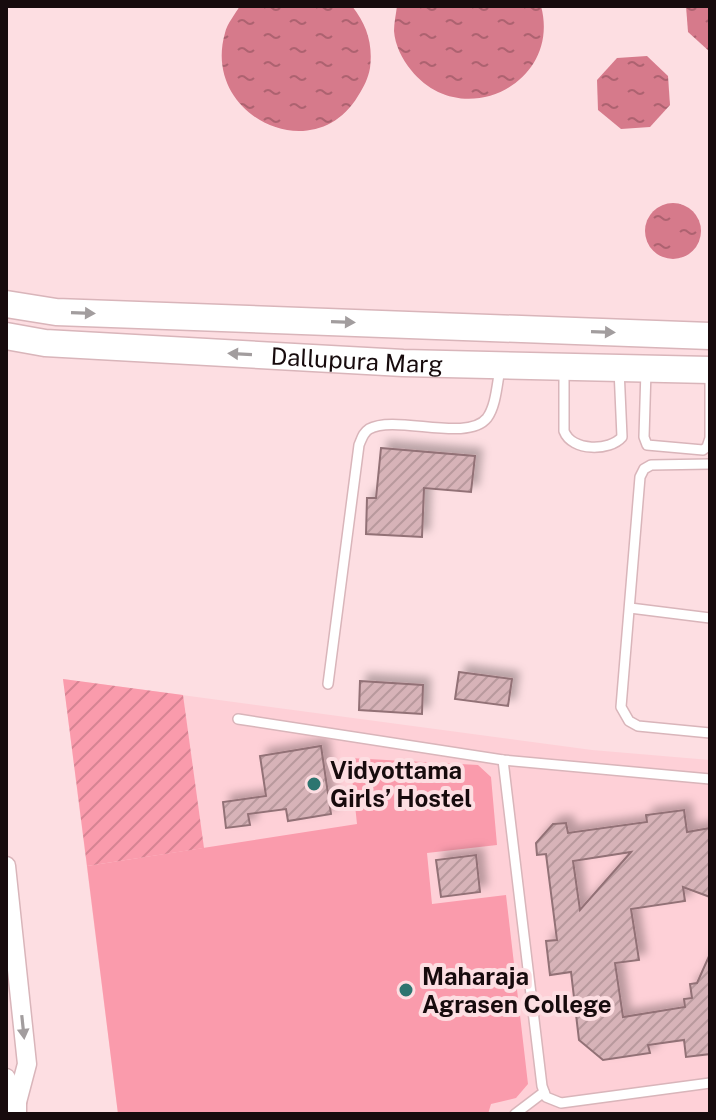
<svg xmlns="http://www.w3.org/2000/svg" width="716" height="1120" viewBox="0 0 716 1120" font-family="'Public Sans',sans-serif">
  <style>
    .built { fill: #fed0d7 }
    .green { fill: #fa9bac }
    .garden { fill: url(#garden-furrows) }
    .water { fill: url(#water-ripples) }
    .building { fill: url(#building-hatch); stroke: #927176; stroke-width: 2; fill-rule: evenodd; filter: url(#shadow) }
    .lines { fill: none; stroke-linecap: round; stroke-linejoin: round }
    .service-casing { stroke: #d9b5ba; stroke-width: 12 }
    .minor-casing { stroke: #d9b5ba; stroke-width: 21 }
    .secondary-casing { stroke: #d9b5ba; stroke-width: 29 }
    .service { stroke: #fff; stroke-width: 9 }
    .minor { stroke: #fff; stroke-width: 18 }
    .secondary { stroke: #fff; stroke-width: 26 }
    .oneway { fill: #a29d9e }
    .poi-dot { fill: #2d7570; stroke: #fddee2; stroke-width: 3 }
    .labels { text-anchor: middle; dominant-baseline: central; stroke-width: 8; stroke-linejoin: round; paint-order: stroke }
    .street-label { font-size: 24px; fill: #170b0d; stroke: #fddee2 }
    .poi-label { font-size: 24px; font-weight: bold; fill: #170b0d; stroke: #fddee2; text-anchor: start }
  </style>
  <defs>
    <pattern id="garden-furrows" width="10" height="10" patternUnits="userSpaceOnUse" patternTransform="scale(2)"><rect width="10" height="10" fill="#fa9bac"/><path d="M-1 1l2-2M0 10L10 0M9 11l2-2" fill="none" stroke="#d68493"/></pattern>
    <pattern id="water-ripples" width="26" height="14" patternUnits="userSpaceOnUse" patternTransform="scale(2)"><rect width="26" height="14" fill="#d67a8b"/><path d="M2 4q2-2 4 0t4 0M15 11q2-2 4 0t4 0" fill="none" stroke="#ad6270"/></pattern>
    <pattern id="building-hatch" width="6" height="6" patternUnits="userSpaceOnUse" patternTransform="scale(2)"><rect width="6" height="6" fill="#d7b3b8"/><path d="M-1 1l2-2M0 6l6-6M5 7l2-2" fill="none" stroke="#b8999d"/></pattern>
    <filter id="shadow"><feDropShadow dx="7" dy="-7" stdDeviation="4" flood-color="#0004"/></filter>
  </defs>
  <rect width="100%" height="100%" fill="#fddee2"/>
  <polygon class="built" points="63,679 592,750 710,760 710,1114 118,1114"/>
  <polygon class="green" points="350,758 478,765 491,777 497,845 427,853 432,904 506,895 528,1084 516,1098 491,1104 488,1114 118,1114 87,866 357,824"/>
  <polygon class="garden" points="63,679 183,695 204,848 87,866"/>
  <g class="water">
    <path d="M240,6H352C367,25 373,44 370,68C368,79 364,86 358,96C314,170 201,116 225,33C227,24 235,14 240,6Z"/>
    <path d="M397,6H541C562,84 461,133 411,70C402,59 395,45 394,31C394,23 396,14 397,6Z"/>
    <polygon points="686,6 710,6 710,52 688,32"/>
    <polygon points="647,56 668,76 670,105 650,127 621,129 598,110 597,80 617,58"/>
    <circle cx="673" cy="231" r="28"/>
  </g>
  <g class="building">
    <polygon points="381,448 475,456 471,492 424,488 422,537 366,534 367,498 376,498"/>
    <polygon points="459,672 512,679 508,706 455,699"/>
    <polygon points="360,681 423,685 422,714 359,710"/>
    <polygon points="321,746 331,814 288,821 286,809 248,814 250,825 226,828 223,802 266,796 260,756"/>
    <path d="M684,810L687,832L710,828V897L683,887L685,901L631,909L639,960L615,963L623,1017L685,1007L684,999L692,998L690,984L697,983L710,954V1054L686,1057L684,1040L648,1045L650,1053L603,1060L579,1040L571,972L550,975L546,941L557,940L546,854L537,855L536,843L553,824L566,823L568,833L647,822L646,815ZM631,852L580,910L573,861Z"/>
    <polygon points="476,855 480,892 441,897 436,860"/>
  </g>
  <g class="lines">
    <defs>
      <g id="service">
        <polyline points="646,370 644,437 647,445 703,450 707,447 710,438 710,372"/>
        <path d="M564,371V431C572,452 610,451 622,437L619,369"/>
        <polyline points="710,464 651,465 644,469 640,477 621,707 629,721 638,726 710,733"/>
        <polyline points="630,608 710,618"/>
        <path d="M328,684L359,445C362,438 363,433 369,429C395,414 467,443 487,418C496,406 497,384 500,369"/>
        <polyline points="238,719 503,760 710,779"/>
        <polyline points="503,760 542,1086 546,1097 561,1103 710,1083"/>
        <polyline points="515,1114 544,1092"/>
      </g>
      <g id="minor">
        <polyline points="6,866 27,1064 17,1102 17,1114"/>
        <polyline points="6,1078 17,1102"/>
      </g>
      <g id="secondary">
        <polyline points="6,304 56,312 710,336"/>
        <path id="s1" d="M6,336L45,343L403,363L710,370"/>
      </g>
    </defs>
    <use href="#service" class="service-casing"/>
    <use href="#minor" class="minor-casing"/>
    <use href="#secondary" class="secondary-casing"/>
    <use href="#service" class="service"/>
    <use href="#minor" class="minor"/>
    <use href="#secondary" class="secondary"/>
  </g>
  <defs><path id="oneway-solid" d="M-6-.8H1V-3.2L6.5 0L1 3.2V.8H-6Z" transform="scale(2)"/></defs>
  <g class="oneway">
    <use href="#oneway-solid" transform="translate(83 313) rotate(2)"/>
    <use href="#oneway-solid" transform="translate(343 322) rotate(2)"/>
    <use href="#oneway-solid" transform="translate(603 332) rotate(2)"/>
    <use href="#oneway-solid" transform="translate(240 354) rotate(-177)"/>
    <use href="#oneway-solid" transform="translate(23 1027) rotate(84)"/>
  </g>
  <g class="poi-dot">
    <circle cx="314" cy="784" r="8"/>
    <circle cx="406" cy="990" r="8"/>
  </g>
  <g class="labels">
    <g class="street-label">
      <text stroke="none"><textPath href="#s1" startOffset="352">Dallupura Marg</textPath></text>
    </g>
    <g class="poi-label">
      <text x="330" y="770">Vidyottama<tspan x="330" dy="28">Girls’ Hostel</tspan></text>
      <text x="422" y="976">Maharaja<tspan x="422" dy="28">Agrasen College</tspan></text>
    </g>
  </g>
  <rect width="716" height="1120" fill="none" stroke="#170b0d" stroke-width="16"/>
</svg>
